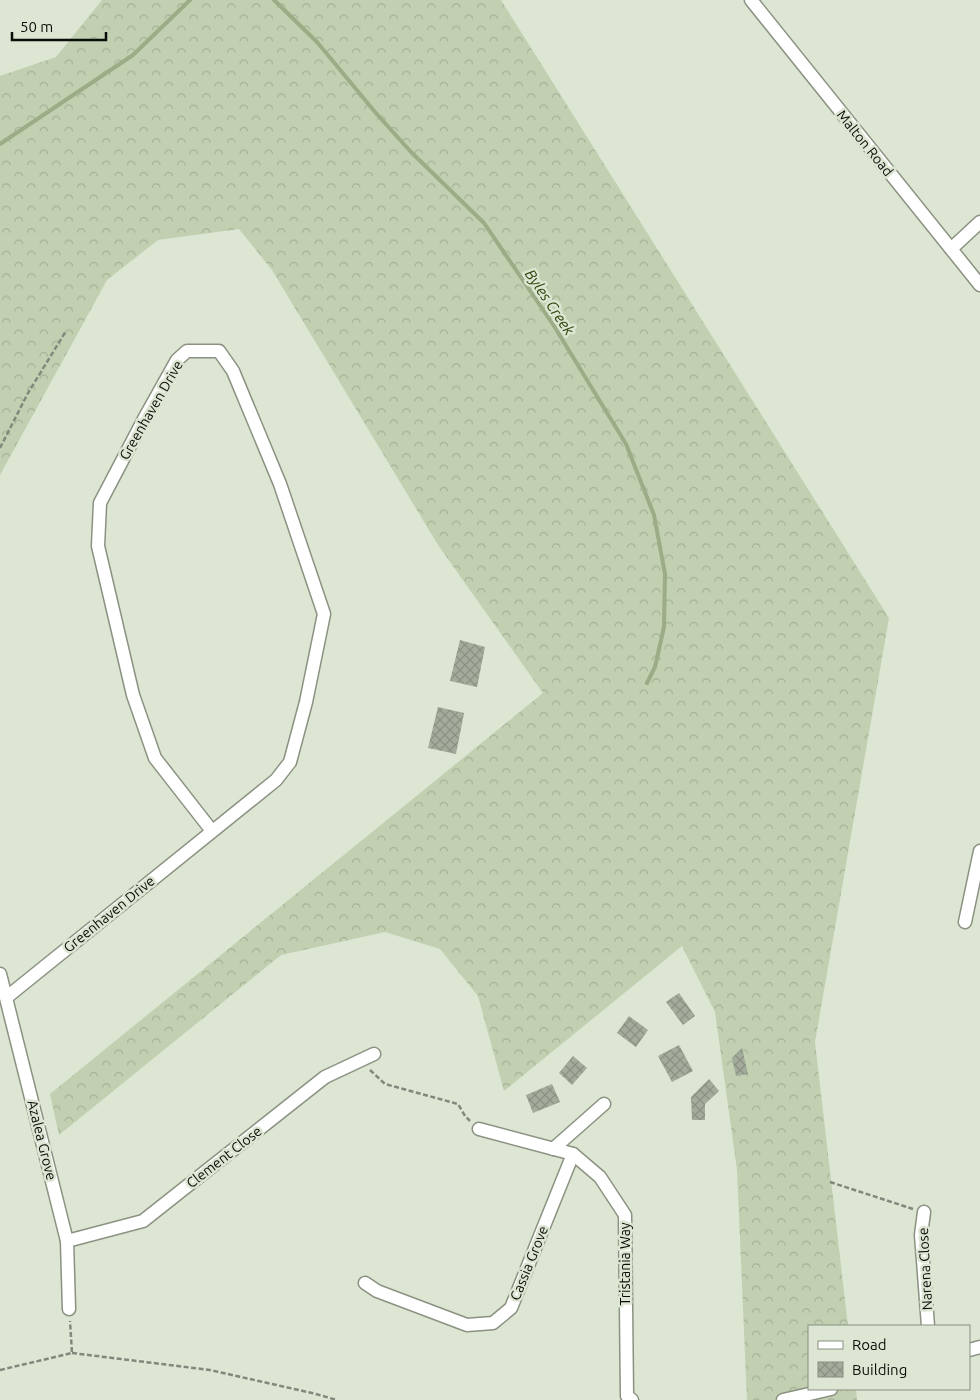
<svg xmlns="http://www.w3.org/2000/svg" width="980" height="1400" viewBox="0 0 980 1400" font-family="Ubuntu,sans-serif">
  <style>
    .forest { fill: url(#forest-crowns) }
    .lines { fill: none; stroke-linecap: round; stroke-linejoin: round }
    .stream { stroke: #9bac87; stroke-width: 4 }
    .building { fill: url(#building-cross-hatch) }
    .minor-casing { stroke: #8b9282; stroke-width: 15 }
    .path { stroke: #83887c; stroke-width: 2.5; stroke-dasharray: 5 2.5; stroke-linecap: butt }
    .minor { stroke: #fff; stroke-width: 12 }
    .labels { text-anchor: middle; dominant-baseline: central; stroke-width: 5; stroke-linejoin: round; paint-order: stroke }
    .street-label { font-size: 14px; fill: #0b0d08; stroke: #dde5d3 }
    .water-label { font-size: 15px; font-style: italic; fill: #2e4208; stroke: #dde5d3 }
  </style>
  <defs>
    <pattern id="forest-crowns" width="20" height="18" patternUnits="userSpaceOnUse" patternTransform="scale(1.25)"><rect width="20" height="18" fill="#c2d0b1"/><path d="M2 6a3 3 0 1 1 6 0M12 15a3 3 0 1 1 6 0" fill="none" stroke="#a5b197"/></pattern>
    <pattern id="building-cross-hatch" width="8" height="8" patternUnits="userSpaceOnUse" patternTransform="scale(1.25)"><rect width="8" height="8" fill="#a3ab9a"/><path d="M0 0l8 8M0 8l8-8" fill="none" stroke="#8b9283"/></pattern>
  </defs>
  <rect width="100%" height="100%" fill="#dde5d3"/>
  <polygon class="forest" points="102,0 501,0 889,618 815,1042 848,1326 809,1326 809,1389 856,1389 857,1400 747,1400 737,1170 715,1012 682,946 504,1091 478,996 440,949 385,932 281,955 59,1135 50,1094 543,693 438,545 272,270 239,229 158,240 107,280 0,475 0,76 56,57"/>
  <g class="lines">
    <g class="stream">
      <polyline points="274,0 317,42 375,112 411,152 484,223 554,326 626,444 654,515 665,574 664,627 655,667 647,683"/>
      <polyline points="0,144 133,55 190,0"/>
    </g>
  </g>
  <g class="building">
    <polygon points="460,640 485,647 477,687 450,681"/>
    <polygon points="438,707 464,713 456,754 428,748"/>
    <polygon points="679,993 695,1016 683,1025 666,1002"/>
    <polygon points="629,1016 648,1030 636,1047 617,1033"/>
    <polygon points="679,1045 693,1071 672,1082 658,1056"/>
    <polygon points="742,1048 748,1074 736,1076 732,1058"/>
    <polygon points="573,1056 587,1068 572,1085 559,1073"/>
    <polygon points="709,1079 719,1091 705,1104 705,1120 692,1120 691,1097"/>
    <polygon points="552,1084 560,1102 533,1113 526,1095"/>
  </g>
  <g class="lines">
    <defs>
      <g id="minor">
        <polyline points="751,0 980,285"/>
        <polyline points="951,249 980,222"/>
        <polyline points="965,922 980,851"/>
        <polyline points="0,974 67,1241 69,1309"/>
        <polyline points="7,997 276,780 290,762 306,702 324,614 280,484 233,371 219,351 187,351 177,360 144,419 100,503 98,546 133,695 155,758 212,831"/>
        <polyline points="479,1129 573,1154 600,1177 625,1215 627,1396 632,1400"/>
        <polyline points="553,1149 604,1104"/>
        <polyline points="924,1212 921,1235 928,1326"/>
        <polyline points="67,1241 143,1221 325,1077 374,1054"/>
        <polyline points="365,1283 377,1291 467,1325 493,1323 511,1308 573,1154"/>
        <polyline points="969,1350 980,1347"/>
        <polyline points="783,1400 831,1389"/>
      </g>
    </defs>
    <use href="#minor" class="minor-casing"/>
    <g class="path">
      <polyline points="0,448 28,393 66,331"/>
      <polyline points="370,1070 385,1084 458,1104 465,1116 470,1121"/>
      <polyline points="830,1182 913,1209"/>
      <polyline points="72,1353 210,1370 312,1393 337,1400"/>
      <polyline points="0,1370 72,1353 70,1321"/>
    </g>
    <use href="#minor" class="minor"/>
  </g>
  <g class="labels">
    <g class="street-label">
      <text transform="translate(865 143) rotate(51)">Malton Road</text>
      <text transform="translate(151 410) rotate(-60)">Greenhaven Drive</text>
      <text transform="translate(109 914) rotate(-39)">Greenhaven Drive</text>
      <text transform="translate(42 1140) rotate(76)">Azalea Grove</text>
      <text transform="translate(224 1157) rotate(-38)">Clement Close</text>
      <text transform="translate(529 1263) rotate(-68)">Cassia Grove</text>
      <text transform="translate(625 1264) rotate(-90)">Tristania Way</text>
      <text transform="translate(925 1269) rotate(-93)">Narena Close</text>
    </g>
    <g class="water-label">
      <text transform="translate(550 302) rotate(56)">Byles Creek</text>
    </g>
  </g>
  <rect x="808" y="1325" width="162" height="65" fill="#dde5d3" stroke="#898f82"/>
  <rect x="818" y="1341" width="25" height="8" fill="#ffffff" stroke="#898f82"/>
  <text x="852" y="1350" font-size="15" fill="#0b0d08">Road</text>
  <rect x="818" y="1362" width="25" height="15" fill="url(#building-cross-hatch)" stroke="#898f82"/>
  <text x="852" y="1375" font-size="15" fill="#0b0d08">Building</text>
  <path d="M12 32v8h94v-8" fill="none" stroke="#0b0d08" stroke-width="2.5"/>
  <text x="20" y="32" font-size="15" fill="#0b0d08" stroke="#dde5d3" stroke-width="4" paint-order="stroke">50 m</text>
</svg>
